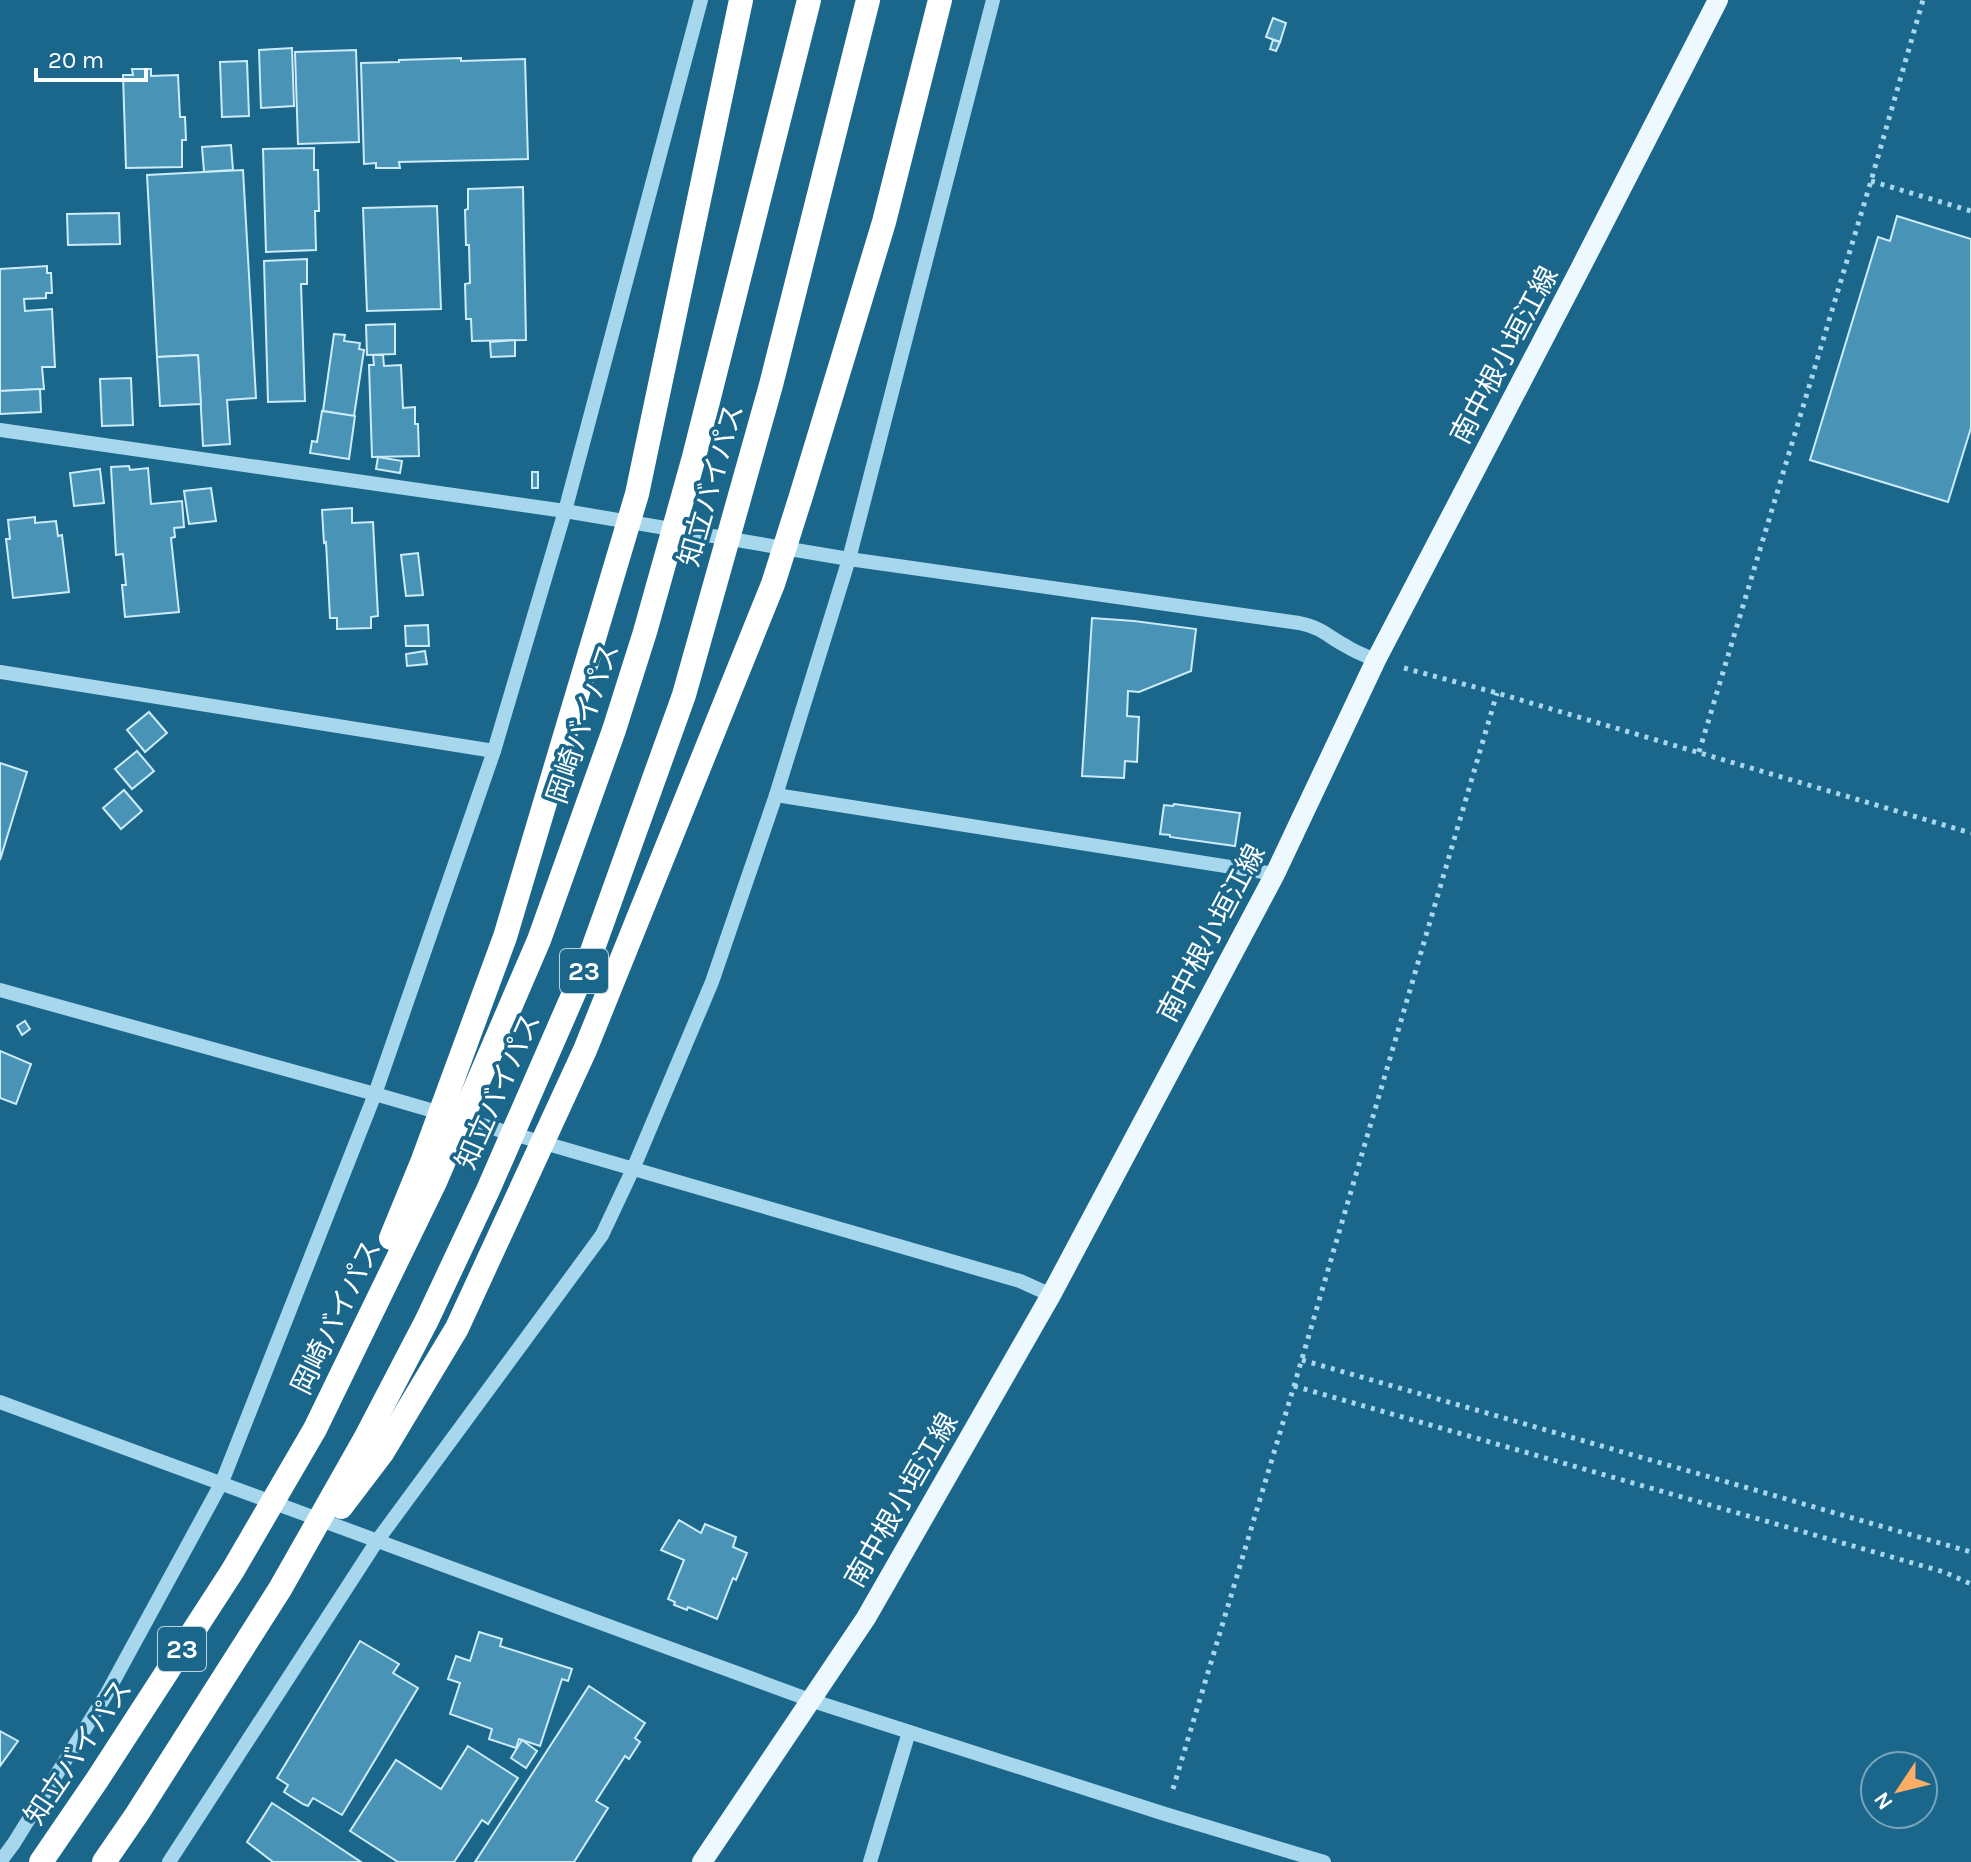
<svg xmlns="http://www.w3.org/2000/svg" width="1971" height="1862" viewBox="0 0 1971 1862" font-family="Karla,'Noto Sans JP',sans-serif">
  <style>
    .building { fill: #4893b6; stroke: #cdecf9; stroke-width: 2 }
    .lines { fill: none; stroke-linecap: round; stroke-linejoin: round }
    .path { stroke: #a7d7ed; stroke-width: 5; stroke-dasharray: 4 6; stroke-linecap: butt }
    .minor { stroke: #a7d7ed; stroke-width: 14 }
    .major { stroke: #edf8ff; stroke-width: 20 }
    .highway-bridge { stroke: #fff; stroke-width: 24 }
    .labels { text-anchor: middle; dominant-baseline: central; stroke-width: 7; stroke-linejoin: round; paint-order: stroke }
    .shield { fill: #1b678c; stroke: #bbd1dc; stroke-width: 2 }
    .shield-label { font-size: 26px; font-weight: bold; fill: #fff }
    .street-label { font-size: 28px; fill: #fff; stroke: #1b678c }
  </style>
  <rect width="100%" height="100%" fill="#1b678c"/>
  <g class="building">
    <polygon points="1273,18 1286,23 1280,42 1266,37"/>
    <polygon points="1273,40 1280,42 1276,51 1270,49"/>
    <polygon points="292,48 294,106 261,108 259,50"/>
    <polygon points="356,50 359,142 298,144 295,52"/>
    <polygon points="461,58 461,61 525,59 528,159 399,162 400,168 376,168 376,163 364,164 361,63 399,62 399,60"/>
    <polygon points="247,61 249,116 222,117 220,62"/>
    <polygon points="132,69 151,69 151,76 178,75 180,117 185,117 186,140 182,140 182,167 126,168 123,75 133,75"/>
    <polygon points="231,145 233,170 204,172 202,147"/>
    <polygon points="314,148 314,170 318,170 319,211 315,211 316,250 266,252 263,149"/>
    <polygon points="243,170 256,398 227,400 230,444 203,446 198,355 157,357 147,175"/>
    <polygon points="523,187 526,340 472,341 471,319 466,319 465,284 470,283 469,245 466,245 465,210 468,209 468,189"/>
    <polygon points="437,206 441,309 367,311 363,208"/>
    <polygon points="119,213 120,244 68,245 67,214"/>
    <polygon points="1897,216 1971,239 1971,428 1948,502 1810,460 1878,237 1890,241"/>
    <polygon points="307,259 307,284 301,284 305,401 268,402 264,261"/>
    <polygon points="47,266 47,273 51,273 52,293 46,293 46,298 24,299 25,311 52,309 55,367 42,367 44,389 0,391 0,269"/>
    <polygon points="395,324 395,354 367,355 366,325"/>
    <polygon points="334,334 345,335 344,341 360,343 359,349 364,350 354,416 323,411"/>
    <polygon points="515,340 515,356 491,357 490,342"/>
    <polygon points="198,355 201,404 160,406 157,357"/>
    <polygon points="373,355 383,355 384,366 401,365 403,408 415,407 415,424 418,424 419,456 372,457 369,365 374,365"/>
    <polygon points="131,378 133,425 102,426 100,379"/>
    <polygon points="40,389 41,412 0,414 0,391"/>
    <polygon points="322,411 355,416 349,459 310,453 312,441 317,442"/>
    <polygon points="378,457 402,461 400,473 376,469"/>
    <polygon points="129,466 130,470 148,468 151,504 182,501 184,527 174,528 175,537 171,538 179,612 125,617 122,585 126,585 123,554 116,555 111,467"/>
    <polygon points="100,469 104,503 74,506 70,473"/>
    <rect x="532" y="472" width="6" height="16"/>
    <polygon points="211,488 216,521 189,524 184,491"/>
    <polygon points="352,508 352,523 373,522 378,616 371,617 371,628 337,629 337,618 330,618 326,542 324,543 322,510"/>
    <polygon points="35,517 35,523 56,521 58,536 62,535 69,592 13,598 6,539 10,539 8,520"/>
    <polygon points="418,553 423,595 406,596 401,555"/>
    <polygon points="1092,618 1134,621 1196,629 1191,671 1139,692 1128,691 1127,716 1139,717 1137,762 1125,761 1124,778 1082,776"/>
    <polygon points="428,625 429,646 406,646 405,626"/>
    <polygon points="425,651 427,664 407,666 406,654"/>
    <polygon points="149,712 167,733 145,752 127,730"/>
    <polygon points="137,751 154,771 132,789 115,769"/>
    <polygon points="0,763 27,772 0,860"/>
    <polygon points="124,790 142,811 121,829 103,808"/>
    <polygon points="1174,804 1240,813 1235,846 1170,837 1170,835 1160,834 1164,805 1173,806"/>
    <polygon points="25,1021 30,1029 22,1035 17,1026"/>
    <polygon points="0,1051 31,1064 16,1104 0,1098"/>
    <polygon points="679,1520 701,1533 705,1524 736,1537 733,1547 747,1553 736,1580 733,1578 717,1619 688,1607 687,1610 674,1605 675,1602 668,1599 684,1560 661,1550"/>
    <polygon points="479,1632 502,1639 500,1646 572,1669 568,1681 562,1679 540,1746 519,1739 516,1748 489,1739 492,1729 450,1714 460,1683 448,1679 456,1656 470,1661"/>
    <polygon points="360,1641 399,1664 393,1673 418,1688 342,1815 313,1798 308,1806 303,1804 284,1792 288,1785 277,1778"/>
    <polygon points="589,1686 645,1723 635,1738 640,1742 629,1759 625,1756 596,1801 608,1808 574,1862 475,1862"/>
    <polygon points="0,1731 18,1741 0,1766"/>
    <polygon points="522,1740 537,1751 526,1768 511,1758"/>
    <polygon points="468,1746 518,1778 488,1824 482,1820 454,1862 398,1862 350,1831 396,1760 441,1789"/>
    <polygon points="272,1803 289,1814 361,1862 273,1862 247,1842"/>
  </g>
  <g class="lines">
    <g class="path">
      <polyline points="1871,181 1971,211"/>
      <polyline points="1404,668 1497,693 1971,833"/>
      <polyline points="1699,752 1871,181 1923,0"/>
      <polyline points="1302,1360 1971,1552"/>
      <polyline points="1294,1386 1944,1572 1971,1584"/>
      <polyline points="1173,1789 1294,1386 1497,693"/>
    </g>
    <g class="minor">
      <path d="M0,430L565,511L849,559L1299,623C1323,628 1327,636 1346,646C1355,652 1366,656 1376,660"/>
      <polyline points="0,672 494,751"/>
      <polyline points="776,795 1275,874"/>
      <polyline points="0,990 375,1094 1020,1281 1051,1295"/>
      <polyline points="0,1402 810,1700 1165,1814 1324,1862"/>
      <polyline points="0,1862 14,1843 106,1695 222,1482 375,1094 494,751 565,511 701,0"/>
      <polyline points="169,1862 377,1541 602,1235 633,1169 712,982 776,795 849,559 993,0"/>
      <polyline points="870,1862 909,1732"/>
    </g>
    <polyline class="major" points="702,1862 866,1618 1051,1295 1275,874 1376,660 1581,267 1718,0"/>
    <g class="highway-bridge">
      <polyline points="391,1238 423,1160 505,937 637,494 741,0"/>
      <polyline points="341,1507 382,1453 457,1328 585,1050 773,584 801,496 884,222 940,0"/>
      <polyline points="41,1862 97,1780 233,1570 315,1429 435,1182 539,940 614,730 645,632 694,457 809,0"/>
      <polyline points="104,1862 137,1814 280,1589 365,1439 427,1320 488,1190 591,954 684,695 771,385 868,0"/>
    </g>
  </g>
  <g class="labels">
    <g class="shield">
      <rect x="560" y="949" width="48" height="44" rx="6"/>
      <rect x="158" y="1627" width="48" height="44" rx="6"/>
    </g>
    <g class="shield-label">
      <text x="584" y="971">23</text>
      <text x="182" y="1649">23</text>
    </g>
    <g class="street-label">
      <text transform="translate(1504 355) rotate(-62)">南中根小垣江線</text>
      <text transform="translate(711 485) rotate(-74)">知立バイパス</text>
      <text transform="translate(583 723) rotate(-71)">岡崎バイパス</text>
      <text transform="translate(1211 933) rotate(-62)">南中根小垣江線</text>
      <text transform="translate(498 1091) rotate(-66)">知立バイパス</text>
      <text transform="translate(336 1317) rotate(-64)">岡崎バイパス</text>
      <text transform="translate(901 1500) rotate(-60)">南中根小垣江線</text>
      <text transform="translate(78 1752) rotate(-56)">知立バイパス</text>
    </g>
  </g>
  <g transform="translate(1899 1790) rotate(235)"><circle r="38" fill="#1b678c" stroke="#76a4ba" stroke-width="2"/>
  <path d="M0-6L14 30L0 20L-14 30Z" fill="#fead64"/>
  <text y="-12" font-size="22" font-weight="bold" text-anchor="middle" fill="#ffffff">N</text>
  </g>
  <path d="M36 68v12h110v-12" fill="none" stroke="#ffffff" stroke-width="4"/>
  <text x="48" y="68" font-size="24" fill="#ffffff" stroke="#1b678c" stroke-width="6" paint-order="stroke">20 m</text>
</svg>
